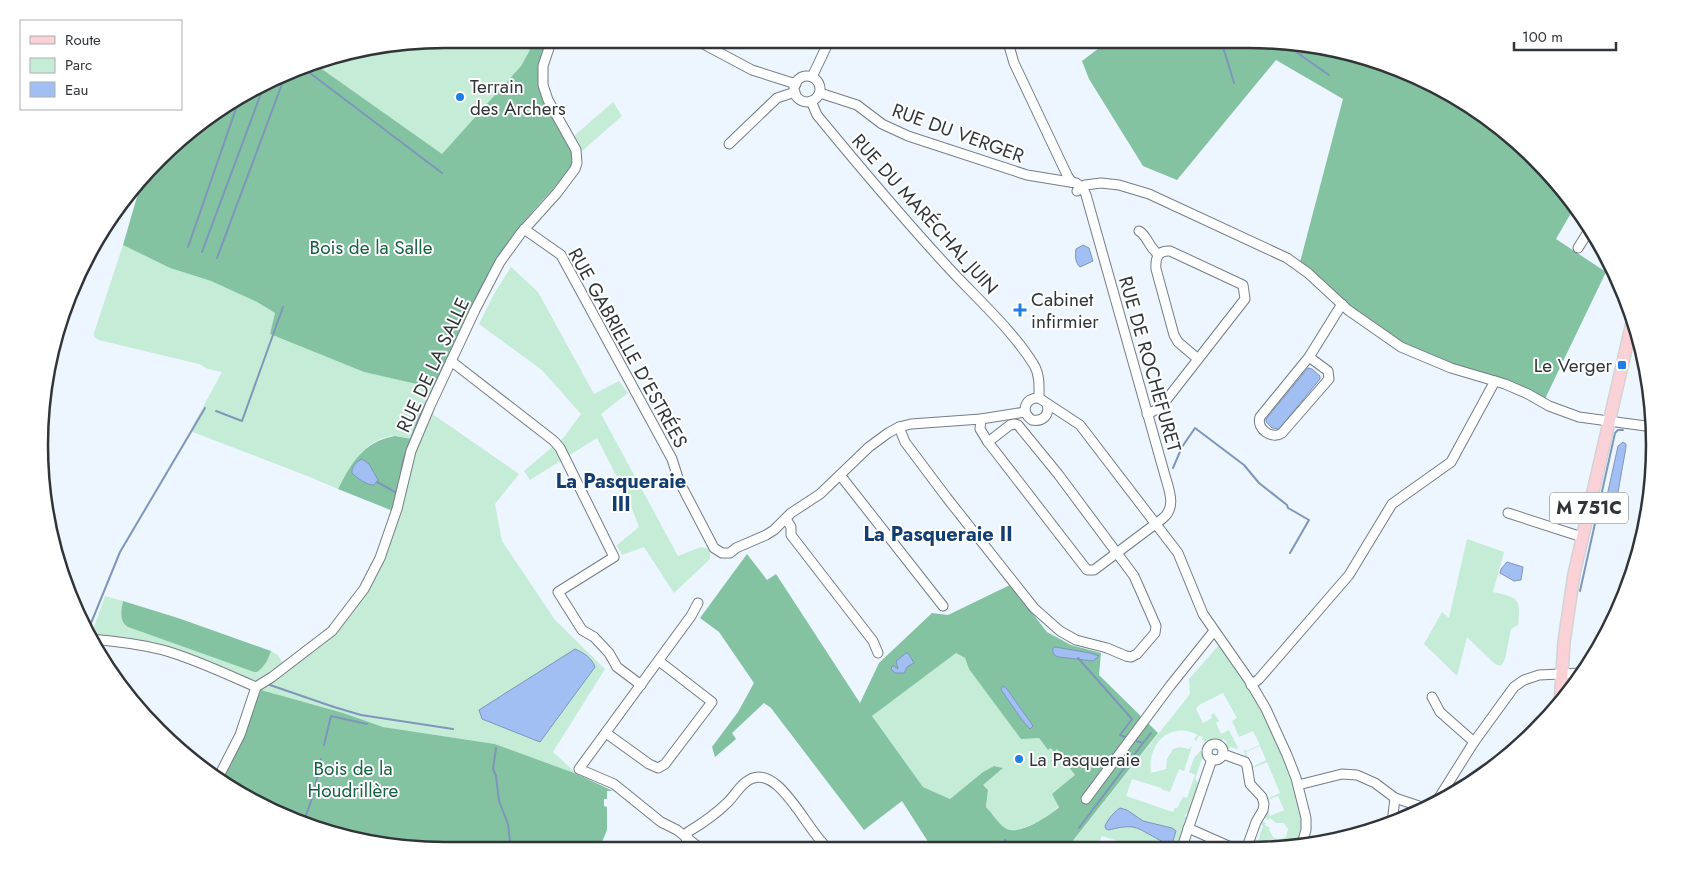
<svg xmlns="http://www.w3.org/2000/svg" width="1694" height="889" viewBox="0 0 1694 889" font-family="Jost,sans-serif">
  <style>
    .green { fill: #c5ecd6 }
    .forest { fill: #83c3a1; fill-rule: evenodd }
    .water { fill: #a1bff3; stroke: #7f96bb }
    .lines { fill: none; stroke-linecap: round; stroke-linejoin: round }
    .stream { stroke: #7f96bb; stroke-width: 2 }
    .minor-casing { stroke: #757d86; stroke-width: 11 }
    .major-casing { stroke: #d2d3d3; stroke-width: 14 }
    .minor { stroke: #fff; stroke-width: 9 }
    .major { stroke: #fad1d7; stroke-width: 11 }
    .poi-dot { fill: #217ee7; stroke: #fff; stroke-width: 2 }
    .labels { text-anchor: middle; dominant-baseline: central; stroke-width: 4; stroke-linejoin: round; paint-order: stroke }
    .shield { fill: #fff; stroke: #6f7274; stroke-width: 1 }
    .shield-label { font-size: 18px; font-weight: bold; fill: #313538 }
    .poi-label { font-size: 19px; fill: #313538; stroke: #fff; text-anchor: start }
    .street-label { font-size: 19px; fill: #313538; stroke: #fff }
    .park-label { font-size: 19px; fill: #166141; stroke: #fff }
    .neighbourhood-label { font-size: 20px; font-weight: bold; fill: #133e71; stroke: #fff }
    .rim { fill: none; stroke: #313538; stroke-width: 2.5 }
  </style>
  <rect width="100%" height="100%" fill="#edf5ff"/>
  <g class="green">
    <polygon points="445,39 516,39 531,50 521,66 442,155 312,62"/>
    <polygon points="613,102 622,116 582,151 574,136"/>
    <path d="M123,245L170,268L211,281L257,302L275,313L270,334L364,372L434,388L412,439C406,438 399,436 393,436C365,438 349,467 338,489L310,477L190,431L222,372L208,369L199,364L99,340L94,337V333Z"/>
    <polygon points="511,267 538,292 594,394 619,381 628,393 601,414 678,556 701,547 710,549 710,559 674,593 644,547 622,555 617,545 639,527 629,501 597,438 530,480 524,471 564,437 581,414 542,370 479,324 494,294"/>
    <polygon points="431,413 519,474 495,504 502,541 555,620 605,669 553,752 577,774 495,744 383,727 261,690 323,645 356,608 382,562 419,440"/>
    <path d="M1467,539L1504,552L1493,592C1519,598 1521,598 1518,625L1511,629L1505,659L1501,666L1495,664L1467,637L1457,676L1424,644L1442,612L1449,618Z"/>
    <polygon points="105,596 123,601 121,616 128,627 254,672 268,659 271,651 278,655 283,664 258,681 251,681 190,656 91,636"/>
    <path d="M1220,644L1258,701L1275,735L1295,784L1302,825L1300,837L1296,847H1249L1252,839L1258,840L1263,826L1259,822L1260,820L1266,823L1265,825L1270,828L1269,830L1273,837L1278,840L1286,837L1288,829L1284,823H1276L1270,818L1268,820L1262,816L1268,811L1270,816L1284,810L1278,796L1266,800L1268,805H1267L1266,799L1280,793L1267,762L1253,768L1254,773L1252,771L1250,762L1252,767L1266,760L1260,746L1246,752L1248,757L1245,755L1244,749L1246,751L1260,745L1253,731L1239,737L1232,721L1237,718L1223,693L1199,705L1196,709L1203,723L1212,718L1211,715L1214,713L1219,721L1216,723L1221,734L1229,730L1238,748L1237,749L1230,747L1228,752H1227L1225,746L1227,742L1223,739L1222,740L1214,739L1205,742L1202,740L1203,737L1199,736L1196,741L1194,739L1198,735C1169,720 1147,745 1151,773L1166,769L1167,759L1173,749L1180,747L1189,749L1192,746L1184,771L1179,769L1170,792L1161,789L1162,788L1132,779L1126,796L1173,812L1175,808H1177L1183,797L1187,798L1195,775L1189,772L1194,758L1200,751L1204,752L1208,760L1202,759L1195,779L1199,783L1190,811L1184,816L1189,818L1179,847H1137L1102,836L1097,847H1081L1073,841L1190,694L1189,679Z"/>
    <path d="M956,653L965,658L969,669L1039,738L1048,750L1051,748L1057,749L1065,759L1064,761L1075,775C1060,805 1059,814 1026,827C1020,829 1014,832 1007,830C1001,827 991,812 986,807L988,791L983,785L1003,768L994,766L983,772L950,799L923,787L872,716Z"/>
  </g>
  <g class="forest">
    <path d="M516,39H552L543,85L577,163C551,192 521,221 500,254C474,296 455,343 434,388L364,372L270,334L275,313L257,302L211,281L170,268L123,245L141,183L197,123L312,62L442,154L521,66L530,50Z"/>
    <polygon points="1111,39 1276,40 1354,53 1429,81 1497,123 1555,177 1575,206 1556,239 1606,272 1543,403 1401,347 1299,266 1343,99 1276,60 1177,180 1143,166 1089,79 1082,61"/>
    <path d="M395,436L412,439L393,511L338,489C351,463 364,441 395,436Z"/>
    <path d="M747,554L767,580L776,574L860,703L879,663L932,613L948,615L1010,585L1047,632L1071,645L1101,653L1099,675L1158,733L1068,847L932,848L902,801L864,830L771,708L764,703L732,733L736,739L715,757L712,747L738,712L754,683L719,632L700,618ZM956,653L965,658L969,669L1021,739L1039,738L1048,750L1051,748L1054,752L1057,749L1065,759L1064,761L1075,775L1052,794L1059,807C1050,816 1017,837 1005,828C998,823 992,813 986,807L988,790L983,785L1003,768L994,766L983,772L950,799L923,787L872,716Z"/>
    <path d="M123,601L178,618L271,651C268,660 265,666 257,672H254L128,627C119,621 121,611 123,601Z"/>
    <polygon points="261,690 343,713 383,727 495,744 577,774 613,791 607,791 607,799 604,799 604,806 607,807 607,830 599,849 418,849 340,836 265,808 222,777 240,742"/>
  </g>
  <g class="water">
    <path d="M1083,245L1089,248L1093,261L1080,267C1075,263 1075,255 1076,249Z"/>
    <polygon points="1308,368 1312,369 1320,376 1320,379 1279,429 1272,428 1266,422 1266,419"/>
    <polygon points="1623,442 1626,444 1626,447 1614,515 1610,520 1607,521 1603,518 1603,514 1618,446"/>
    <path d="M362,459L369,464L378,480L374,485C366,485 357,478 352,473C351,467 357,461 362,459Z"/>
    <polygon points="1507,562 1523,567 1521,580 1514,581 1500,573 1501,569"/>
    <path d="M1055,647L1090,653L1099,656L1093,661L1059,657C1054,656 1052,653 1053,648Z"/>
    <path d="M575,649C584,653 592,658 595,667L540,742L482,719L479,710Z"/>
    <polygon points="906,653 908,653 914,663 907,667 904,673 895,673 891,669 892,666 894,666 898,669 896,661"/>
    <polygon points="1003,686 1007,689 1031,723 1033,726 1030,729 1022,720 1002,691 1001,689"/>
    <path d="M1120,808L1127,810L1143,821L1172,828L1176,831L1172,844C1165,846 1144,829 1133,827C1125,826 1116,828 1109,830L1106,829L1105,826C1108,819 1114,812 1120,808Z"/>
  </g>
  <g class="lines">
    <g class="stream">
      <polyline points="1221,40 1234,83"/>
      <polyline points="1279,40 1329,75"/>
      <polyline points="1301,55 1306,45"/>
      <polyline points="302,67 442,173"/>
      <polyline points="188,247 239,100"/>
      <polyline points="202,252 263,88"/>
      <polyline points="499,256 506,246"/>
      <polyline points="217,258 285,76"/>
      <polyline points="1636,343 1638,334"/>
      <polyline points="216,411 242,421 283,307"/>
      <polyline points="1173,468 1182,447 1195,428 1244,465 1259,483 1287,505 1288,508 1309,520 1290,553"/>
      <polyline points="401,474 403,461 418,420 480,290 489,273"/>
      <polyline points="377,482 397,493"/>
      <polyline points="1580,591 1615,433 1618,430 1623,430"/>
      <polyline points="87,633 120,552 205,408"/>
      <polyline points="1078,658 1132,719 1120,735 1125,737"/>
      <polyline points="270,685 334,707 361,715 453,729"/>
      <polyline points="1570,689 1570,678"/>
      <polyline points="1143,743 1151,733"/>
      <polyline points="324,745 331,716 367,724"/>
      <polyline points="496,748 493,769 496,776 499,801 508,824 511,849"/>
      <polyline points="303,823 313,796 321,759"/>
      <polyline points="1079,828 1143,743 1136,741"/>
      <polyline points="1005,840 1012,848"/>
      <polyline points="1064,847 1066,845"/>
    </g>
    <defs>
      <g id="minor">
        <polyline points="694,39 752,70 796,84"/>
        <polyline points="1007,39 1014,63 1068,177 1072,182"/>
        <circle cx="807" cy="89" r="13"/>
        <polyline points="812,77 830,39"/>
        <path d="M820,93L857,105L882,124L908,136L1027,175L1076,183L1083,188L1086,195L1164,472C1168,488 1178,507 1162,519L1094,570H1087L988,442L980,429L981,419"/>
        <path d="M811,101L817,115C859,166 901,216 946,265C974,296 1012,329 1034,365C1040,375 1039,387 1039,398"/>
        <polyline points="729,144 777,98 795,92"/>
        <polyline points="1077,191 1085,185 1101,183 1119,185 1149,194 1287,258 1308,273 1348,310 1401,347 1451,368 1505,384 1528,394 1549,406 1579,417 1653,427"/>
        <polyline points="524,229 561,255 672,459 679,481 714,548 722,553 730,553 736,548 766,535 774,530 791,513 820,494 869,447 888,433 899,427 911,424 981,419 1025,412"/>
        <path d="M1139,231C1147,235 1149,248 1158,254"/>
        <polyline points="1578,248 1588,232 1598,238"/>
        <path d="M1309,357L1328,371L1329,379L1282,433C1272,440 1256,429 1260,417L1309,357L1342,304"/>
        <polyline points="451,361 554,441 560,448 614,557 558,592 582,630 594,637 609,653 617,667 641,685"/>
        <path d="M1047,404C1050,415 1043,422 1032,420C1020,412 1025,397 1039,398L1080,425L1178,553L1203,614L1249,680L1266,709L1287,755L1296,778L1306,818V830L1301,847"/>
        <path d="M1147,414L1160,408L1245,299L1243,285L1170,251C1158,250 1155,258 1156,269L1174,335L1178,342L1198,359"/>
        <polyline points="899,427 905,442 947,498 1034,608 1060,631 1076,640 1107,648 1126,656 1131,657 1137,654 1155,633 1156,626 1134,576 1058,474 1018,425 1015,424 1010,425 988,442"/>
        <polyline points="840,475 943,606"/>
        <polyline points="1508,513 1582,537"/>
        <polyline points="786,519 791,527 791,535 873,641 878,653"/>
        <polyline points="698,603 691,616 579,769 614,784 661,822 677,830 701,849"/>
        <path d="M90,639C115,641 139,644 163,650C195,659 226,674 256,687"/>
        <polyline points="1251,685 1259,679 1349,575 1392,504 1451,462 1495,381"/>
        <polyline points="256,687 272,677 332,631 364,589 380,558 397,509 411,451 430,406 475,310 500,262 521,233 557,193 575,169 577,163 576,150 548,100 543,85 543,66 552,39"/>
        <polyline points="1432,697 1440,712 1474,742"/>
        <polyline points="606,733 649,764 658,768 665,764 712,702 659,661"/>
        <circle cx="1215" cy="752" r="8"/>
        <polyline points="1223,754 1245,762 1247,766 1250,784 1262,797 1264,804 1263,810 1256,822 1247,847"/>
        <polyline points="219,776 240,735 256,687"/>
        <polyline points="1298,785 1342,774 1357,775 1375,783 1395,798 1425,808"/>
        <polyline points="1086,799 1170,686 1214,631"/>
        <polyline points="1437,801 1474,742 1514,687 1524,680 1539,675 1581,673"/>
        <polyline points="1392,823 1395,798"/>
        <polyline points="1188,828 1231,847"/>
        <polyline points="1182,847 1212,759"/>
        <path d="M689,849L686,838L688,832C703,823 716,814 728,802C734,796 739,787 746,782C777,757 808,834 828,848"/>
      </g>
      <polyline id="major" points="1560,704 1564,642 1574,574 1634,314"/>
    </defs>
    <use href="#minor" class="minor-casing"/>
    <use href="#major" class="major-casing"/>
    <use href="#minor" class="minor"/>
    <use href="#major" class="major"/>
  </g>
  <g class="poi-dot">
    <circle cx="460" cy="97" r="5"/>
    <path d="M1017.5 302.5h5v5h5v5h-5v5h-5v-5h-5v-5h5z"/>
    <rect x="1617" y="360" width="10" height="10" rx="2.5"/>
    <circle cx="1019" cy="759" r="5"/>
  </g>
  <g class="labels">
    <rect class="shield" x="1550" y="492.5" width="78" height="31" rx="4"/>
    <g class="shield-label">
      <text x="1589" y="508">M 751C</text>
    </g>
    <g class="poi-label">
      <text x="470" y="86">Terrain<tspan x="470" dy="22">des Archers</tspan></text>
      <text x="1031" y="299">Cabinet<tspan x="1031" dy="22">infirmier</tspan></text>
      <text x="1612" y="365" text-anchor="end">Le Verger</text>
      <text x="1029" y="759">La Pasqueraie</text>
    </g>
    <g class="street-label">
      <text transform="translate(958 133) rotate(20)">RUE DU VERGER</text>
      <text transform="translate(925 214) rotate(48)">RUE DU MARÉCHAL JUIN</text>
      <text transform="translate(628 348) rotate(61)">RUE GABRIELLE D’ESTRÉES</text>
      <text transform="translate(1150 364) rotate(74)">RUE DE ROCHEFURET</text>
      <text transform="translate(433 365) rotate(-65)">RUE DE LA SALLE</text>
    </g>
    <g class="park-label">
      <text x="371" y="247">Bois de la Salle</text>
      <text x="353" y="768">Bois de la<tspan x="353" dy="22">Houdrillère</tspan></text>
    </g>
    <g class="neighbourhood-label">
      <text x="621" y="481">La Pasqueraie<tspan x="621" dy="23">III</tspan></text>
      <text x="938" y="534">La Pasqueraie II</text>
    </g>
  </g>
  <path d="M0 0H1694V889H0ZM445 48H1249A397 397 0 0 1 1646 445V445A397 397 0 0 1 1249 842H445A397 397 0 0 1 48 445V445A397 397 0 0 1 445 48Z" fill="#fff" fill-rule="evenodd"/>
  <path class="rim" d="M445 48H1249A397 397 0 0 1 1646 445V445A397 397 0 0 1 1249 842H445A397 397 0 0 1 48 445V445A397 397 0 0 1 445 48Z"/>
  <rect x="20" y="20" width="162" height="90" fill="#ffffff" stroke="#adaeaf"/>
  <rect x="30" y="36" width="25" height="8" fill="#fad1d7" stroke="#adaeaf"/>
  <text x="65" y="45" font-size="15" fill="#313538">Route</text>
  <rect x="30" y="58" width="25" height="15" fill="#c5ecd6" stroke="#adaeaf"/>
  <text x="65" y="70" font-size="15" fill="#313538">Parc</text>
  <rect x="30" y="82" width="25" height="15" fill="#a1bff3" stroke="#adaeaf"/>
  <text x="65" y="95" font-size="15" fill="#313538">Eau</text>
  <path d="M1514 42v8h102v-8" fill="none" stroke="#313538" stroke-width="2.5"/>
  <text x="1522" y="42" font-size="15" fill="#313538" stroke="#ffffff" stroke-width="4" paint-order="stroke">100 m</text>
</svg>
